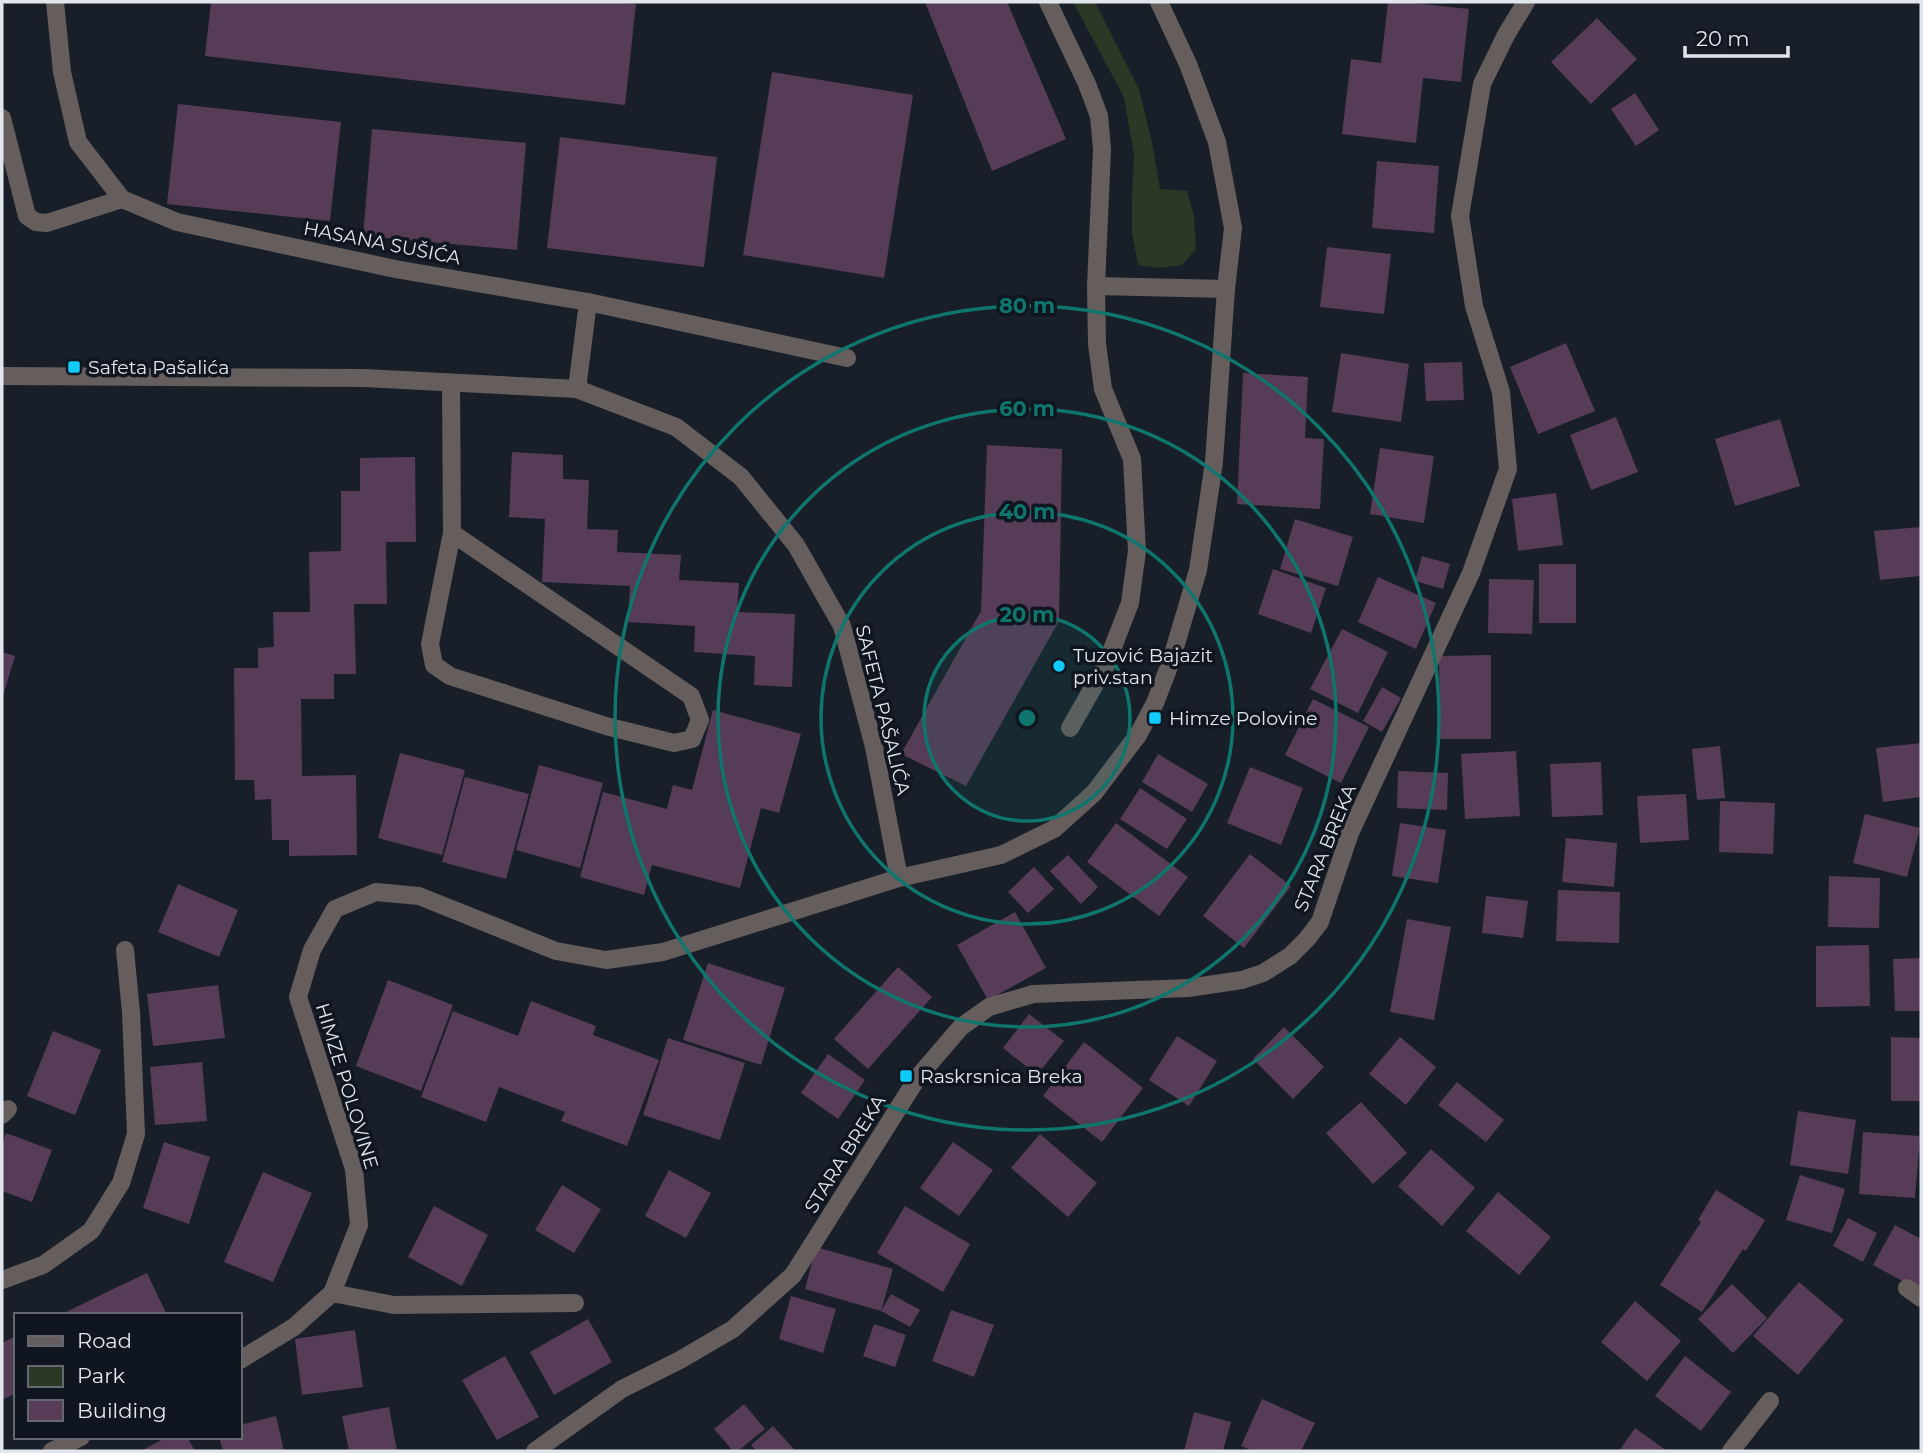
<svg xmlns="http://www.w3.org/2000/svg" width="1923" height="1453" viewBox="0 0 1923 1453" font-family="Montserrat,sans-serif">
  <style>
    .green { fill: #2b3826 }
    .building { fill: #563c56 }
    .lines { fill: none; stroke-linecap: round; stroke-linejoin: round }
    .service { stroke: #655e5d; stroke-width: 18 }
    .minor { stroke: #655e5d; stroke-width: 18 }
    .ring { fill: none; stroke: #0f766e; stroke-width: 3.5 }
    .poi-dot { fill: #0fcafa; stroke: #10161f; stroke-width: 2.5 }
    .labels { text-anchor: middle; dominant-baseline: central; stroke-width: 7; stroke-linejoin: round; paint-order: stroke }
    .street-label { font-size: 19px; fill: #e1e6ed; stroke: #10161f }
    .poi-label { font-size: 19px; fill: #e1e6ed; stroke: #10161f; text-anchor: start }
    .centre { fill: #0f766e; stroke: #10161f; stroke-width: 3.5 }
    .ring-label { font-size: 21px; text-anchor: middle; font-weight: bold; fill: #0f766e; stroke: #10161f; stroke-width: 7; stroke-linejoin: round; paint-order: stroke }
  </style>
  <rect width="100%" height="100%" fill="#191f29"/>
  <polygon class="green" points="1073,2 1095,2 1139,89 1152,143 1160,189 1187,191 1194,216 1196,249 1182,265 1159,268 1138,265 1132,233 1132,196 1134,155 1124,97"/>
  <g class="building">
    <polygon points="211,2 619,2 636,4 625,105 205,56"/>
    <polygon points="925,2 1007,2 1066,139 992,171"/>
    <polygon points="1388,2 1404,2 1469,9 1461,82 1423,78 1416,143 1342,134 1351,59 1381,63"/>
    <polygon points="1597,18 1637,59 1591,104 1551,62"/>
    <polygon points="772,72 913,95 884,278 743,255"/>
    <polygon points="1635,93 1659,130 1636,146 1611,109"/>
    <polygon points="178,104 341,122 330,221 167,204"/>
    <polygon points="372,129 526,143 517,250 363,236"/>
    <polygon points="560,137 717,157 704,267 547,248"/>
    <polygon points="1377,161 1439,166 1434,233 1372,228"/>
    <polygon points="1327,247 1391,254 1384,314 1320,307"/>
    <polygon points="1566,343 1595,411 1538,434 1510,367"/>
    <polygon points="1341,353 1409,364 1401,422 1332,412"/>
    <polygon points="1462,362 1464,400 1426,401 1424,363"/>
    <polygon points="1243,373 1308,377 1305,438 1324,439 1320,509 1237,504"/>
    <polygon points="1616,417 1638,472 1591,490 1570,435"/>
    <polygon points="1780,419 1800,486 1735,506 1715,439"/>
    <polygon points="987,445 1062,449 1059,621 966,786 901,754 981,611"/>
    <polygon points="1380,448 1434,456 1424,523 1370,514"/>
    <polygon points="512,452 563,455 563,479 589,480 587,529 618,530 617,552 681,555 679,580 739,583 737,612 795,614 792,687 754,685 755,656 694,652 695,626 628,622 630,586 542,582 545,519 509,517"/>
    <polygon points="415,457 416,542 386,542 387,604 354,604 356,674 334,674 334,699 301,699 302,776 356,775 357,855 289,856 289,840 272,840 271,799 255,800 254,780 235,780 234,668 258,668 258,648 274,647 273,612 310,612 309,552 341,551 341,491 360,491 360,458"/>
    <polygon points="1556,493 1563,545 1518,551 1512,499"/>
    <polygon points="1295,519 1353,537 1338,586 1280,569"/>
    <polygon points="1921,527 1921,576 1880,580 1874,531"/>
    <polygon points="1422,556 1450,564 1443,589 1415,581"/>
    <rect x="1539" y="564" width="37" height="59"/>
    <polygon points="1273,569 1326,588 1311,633 1258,614"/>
    <polygon points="1378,577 1436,603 1416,649 1358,622"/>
    <polygon points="1489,579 1534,580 1532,634 1488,633"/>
    <polygon points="1342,629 1388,652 1358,713 1310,689"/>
    <polygon points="2,652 15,656 2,699"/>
    <polygon points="1491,655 1491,739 1440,739 1439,656"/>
    <polygon points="1382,687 1401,698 1382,732 1363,721"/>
    <polygon points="1313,699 1369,727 1341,783 1285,755"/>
    <polygon points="713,710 801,734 779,813 761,808 740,888 652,865 644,895 580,877 603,792 667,809 673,785 692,790"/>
    <polygon points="1921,743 1921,797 1883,802 1876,748"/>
    <polygon points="1720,746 1725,798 1697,800 1692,749"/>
    <polygon points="1516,751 1520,816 1465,819 1461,754"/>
    <polygon points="400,753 465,770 442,855 378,838"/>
    <polygon points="1158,754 1208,784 1192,812 1142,782"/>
    <polygon points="1601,762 1603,815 1552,817 1550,764"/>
    <polygon points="539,765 603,783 580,868 516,850"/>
    <polygon points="1250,767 1303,788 1281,845 1227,823"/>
    <polygon points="1398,771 1448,773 1447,810 1397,808"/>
    <polygon points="465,777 529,794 506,879 442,862"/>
    <polygon points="1140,788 1187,819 1167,849 1120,819"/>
    <polygon points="1686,794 1689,840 1640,843 1637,796"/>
    <polygon points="1720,801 1775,803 1773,854 1719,852"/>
    <polygon points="1865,814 1920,828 1907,877 1853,863"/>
    <polygon points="1116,823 1188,877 1159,916 1087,862"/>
    <polygon points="1400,823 1446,830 1438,883 1392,876"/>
    <polygon points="1566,838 1617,843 1614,887 1562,882"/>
    <polygon points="1250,854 1291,886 1244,948 1203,916"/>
    <polygon points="1068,855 1098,887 1081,904 1050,871"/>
    <polygon points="1034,867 1054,889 1028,913 1008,892"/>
    <polygon points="1829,876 1880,878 1879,928 1828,927"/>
    <polygon points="178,884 238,910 219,957 158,932"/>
    <polygon points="1558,890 1620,892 1619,943 1556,941"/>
    <polygon points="1486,896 1528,901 1523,938 1482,933"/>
    <polygon points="1015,912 1046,968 988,1000 957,945"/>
    <polygon points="1407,919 1451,927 1434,1020 1390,1012"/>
    <polygon points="1869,945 1870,1006 1816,1007 1816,946"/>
    <polygon points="1921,958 1921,1011 1895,1011 1893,959"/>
    <polygon points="708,963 785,988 761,1065 683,1040"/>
    <polygon points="898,967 932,997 868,1069 834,1039"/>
    <polygon points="388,980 453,1005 421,1091 356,1066"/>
    <polygon points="218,985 225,1038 153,1046 147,994"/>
    <polygon points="531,1001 596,1026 593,1035 659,1060 627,1146 561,1121 565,1112 499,1087 486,1122 421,1097 453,1011 518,1036"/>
    <polygon points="1029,1014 1064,1041 1037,1075 1003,1048"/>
    <polygon points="1284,1027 1324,1067 1293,1099 1253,1059"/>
    <polygon points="53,1031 101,1050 75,1115 27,1096"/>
    <polygon points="1177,1036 1217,1061 1189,1106 1149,1080"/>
    <polygon points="1400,1037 1436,1067 1406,1105 1369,1074"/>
    <polygon points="1891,1037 1921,1038 1921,1101 1891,1101"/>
    <polygon points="668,1038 745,1063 720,1140 643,1115"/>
    <polygon points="1084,1042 1143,1088 1102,1142 1043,1096"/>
    <polygon points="828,1054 865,1080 838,1119 801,1093"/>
    <polygon points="202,1062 207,1121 155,1125 150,1067"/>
    <polygon points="1457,1082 1504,1120 1486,1142 1438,1105"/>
    <polygon points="1361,1102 1407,1153 1373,1184 1326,1133"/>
    <polygon points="1798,1111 1856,1120 1848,1174 1790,1165"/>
    <polygon points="1863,1132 1920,1136 1915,1198 1859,1194"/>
    <polygon points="6,1133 52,1150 32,1202 2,1191 2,1145"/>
    <polygon points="1040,1134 1097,1183 1068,1217 1011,1168"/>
    <polygon points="164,1142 210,1157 189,1224 143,1208"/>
    <polygon points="953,1142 993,1170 959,1216 920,1188"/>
    <polygon points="1431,1149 1475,1188 1442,1226 1398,1186"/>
    <polygon points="669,1170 711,1193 686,1238 645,1216"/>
    <polygon points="263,1172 312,1193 273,1282 224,1262"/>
    <polygon points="1800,1175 1845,1189 1832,1233 1786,1220"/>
    <polygon points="562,1185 601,1209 574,1253 535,1230"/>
    <polygon points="1716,1190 1765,1220 1746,1251 1743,1249 1702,1312 1660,1285 1701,1222 1698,1220"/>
    <polygon points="1498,1192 1551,1237 1519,1275 1466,1231"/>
    <polygon points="434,1206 488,1235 462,1286 408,1257"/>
    <polygon points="905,1206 970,1244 943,1292 877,1253"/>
    <polygon points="1848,1218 1877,1233 1863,1262 1833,1246"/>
    <polygon points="1895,1225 1921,1239 1921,1291 1873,1265"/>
    <polygon points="816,1247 893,1269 881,1311 891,1294 920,1310 910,1327 881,1311 805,1289"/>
    <polygon points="147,1273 167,1315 60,1315 109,1291"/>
    <polygon points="1799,1282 1844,1320 1798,1375 1753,1336"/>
    <polygon points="1732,1284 1767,1318 1733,1353 1698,1319"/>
    <polygon points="791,1296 836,1309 823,1353 779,1339"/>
    <polygon points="1635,1301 1681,1341 1647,1381 1601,1342"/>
    <polygon points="951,1310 994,1325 974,1377 932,1361"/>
    <polygon points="588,1319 612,1362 554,1395 530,1352"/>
    <polygon points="874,1324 906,1335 895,1367 863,1356"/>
    <polygon points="355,1330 363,1387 302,1395 295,1339"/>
    <polygon points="16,1336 16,1393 2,1400 2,1343"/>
    <polygon points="505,1356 539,1417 497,1440 462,1380"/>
    <polygon points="1685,1356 1731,1392 1701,1431 1655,1396"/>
    <polygon points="1262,1399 1315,1423 1301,1451 1253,1451 1241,1446"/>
    <polygon points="744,1404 765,1429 738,1451 733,1451 714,1429"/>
    <polygon points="389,1407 397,1451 349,1451 342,1416"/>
    <polygon points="1194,1412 1231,1422 1223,1451 1184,1451"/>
    <polygon points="276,1416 284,1451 223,1451 219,1437 240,1437 240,1425"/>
    <polygon points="773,1426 794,1449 792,1451 757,1451 751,1445"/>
    <polygon points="1635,1428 1667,1451 1619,1451"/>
    <polygon points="167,1437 187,1437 195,1451 141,1451"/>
  </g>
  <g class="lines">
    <g class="service">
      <polyline points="2,118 27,216 36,222 47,223 122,199"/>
      <polyline points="2,1115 8,1109"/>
      <polyline points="332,1293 394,1305 575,1303"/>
    </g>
    <g class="minor">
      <polyline points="55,2 62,72 78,142 122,199 177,222 395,269 588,302 847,358"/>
      <polyline points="1048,2 1087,84 1099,116 1102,149 1096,286 1097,344 1103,389 1132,459 1137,551 1130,603 1106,665 1070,728"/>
      <polyline points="1096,286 1226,289"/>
      <polyline points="2,376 364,378 577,389 676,427 741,477 796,545 842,626 874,747 899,878"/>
      <polyline points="451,383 452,533 430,644 434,665 450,676 606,726 674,743 692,739 700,720 691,696 452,533"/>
      <polyline points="577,389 588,302"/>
      <polyline points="2,1280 43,1265 91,1231 121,1183 136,1134 131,1012 125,950"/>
      <polyline points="1907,1288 1921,1298"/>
      <polyline points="240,1360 294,1327 332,1293 359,1225 354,1169 298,997 312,950 335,909 376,892 419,896 556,951 606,960 663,952 899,878 1001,855 1054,829 1094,793 1138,735 1155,703 1170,664 1198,570 1214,462 1226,289 1233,228 1217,142 1188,64 1159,2"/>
      <polyline points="52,1451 81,1437"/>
      <polyline points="535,1451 622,1389 680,1360 733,1329 793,1275 918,1077 961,1027 989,1007 1033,994 1188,988 1242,980 1263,973 1290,956 1307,939 1320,922 1350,833 1471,573 1508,469 1501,392 1474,306 1460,216 1482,84 1506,35 1526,2"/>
      <polyline points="1731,1451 1770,1401"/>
    </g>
  </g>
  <circle cx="1027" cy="718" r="103" fill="#0f766e" fill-opacity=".12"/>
  <g class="ring">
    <circle cx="1027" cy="718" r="103"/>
    <circle cx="1027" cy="718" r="206"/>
    <circle cx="1027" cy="718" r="309"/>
    <circle cx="1027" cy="718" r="412"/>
  </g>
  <g class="poi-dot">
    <rect x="67" y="360" width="14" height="14" rx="3.5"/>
    <circle cx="1059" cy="666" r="7"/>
    <rect x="1148" y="711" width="14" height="14" rx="3.5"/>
    <rect x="899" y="1069" width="14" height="14" rx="3.5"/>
  </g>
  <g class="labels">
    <g class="street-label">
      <text transform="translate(382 243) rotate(11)">HASANA SUŠIĆA</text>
      <text transform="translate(883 710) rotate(76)">SAFETA PAŠALIĆA</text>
      <text transform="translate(1325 848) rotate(-68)">STARA BREKA</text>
      <text transform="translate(347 1086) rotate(73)">HIMZE POLOVINE</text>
      <text transform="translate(845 1154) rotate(-58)">STARA BREKA</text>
    </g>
    <g class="poi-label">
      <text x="88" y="367">Safeta Pašalića</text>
      <text x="1073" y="655">Tuzović Bajazit<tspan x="1073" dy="22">priv.stan</tspan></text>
      <text x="1169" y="718">Himze Polovine</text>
      <text x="920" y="1076">Raskrsnica Breka</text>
    </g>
  </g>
  <circle cx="1027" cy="718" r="10" class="centre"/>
  <g class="ring-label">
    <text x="1027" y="313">80 m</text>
    <text x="1027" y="416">60 m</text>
    <text x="1027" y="519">40 m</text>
    <text x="1027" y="622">20 m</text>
  </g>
  <rect width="1923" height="1453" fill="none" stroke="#e1e6ed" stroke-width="7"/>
  <rect x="14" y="1313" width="228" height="126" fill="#10161f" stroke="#646971" stroke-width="2"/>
  <rect x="28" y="1336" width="35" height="10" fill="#655e5d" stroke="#646971" stroke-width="2"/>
  <text x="77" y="1348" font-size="21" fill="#e1e6ed">Road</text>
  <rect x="28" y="1366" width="35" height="21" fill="#2b3826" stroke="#646971" stroke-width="2"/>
  <text x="77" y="1383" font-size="21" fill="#e1e6ed">Park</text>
  <rect x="28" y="1400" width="35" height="21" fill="#563c56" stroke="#646971" stroke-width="2"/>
  <text x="77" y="1418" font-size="21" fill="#e1e6ed">Building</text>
  <path d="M1685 46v10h103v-10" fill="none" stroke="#e1e6ed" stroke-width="3.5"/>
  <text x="1696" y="46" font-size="21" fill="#e1e6ed" stroke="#10161f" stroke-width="5" paint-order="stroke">20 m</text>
</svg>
